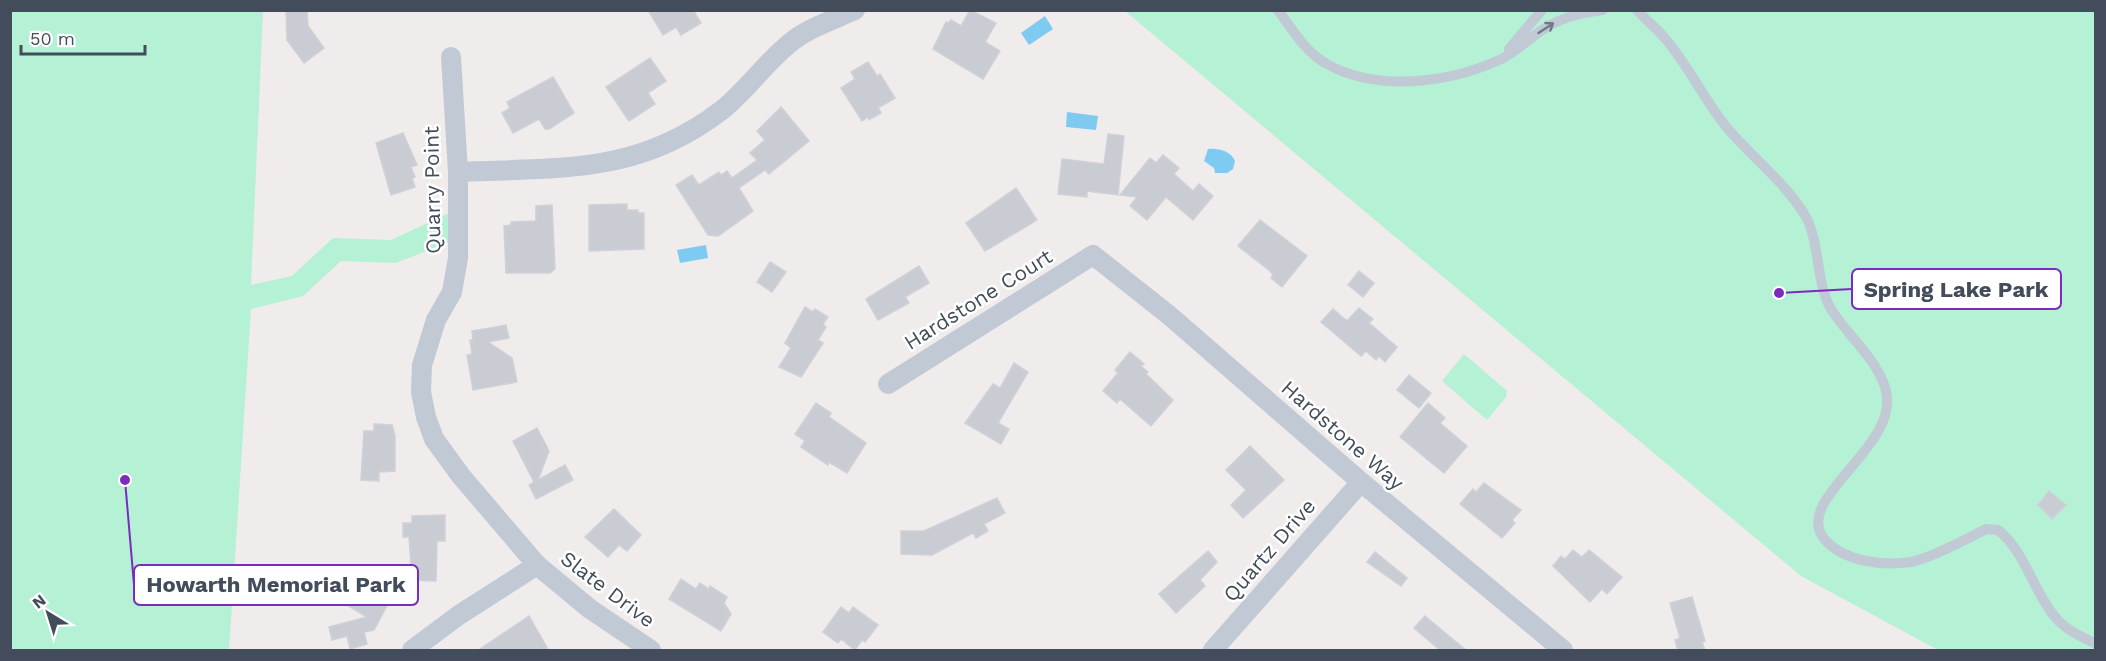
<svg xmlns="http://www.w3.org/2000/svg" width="2106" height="661" viewBox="0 0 2106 661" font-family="'Work Sans',sans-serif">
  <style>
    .green { fill: #b5f1d4 }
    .water { fill: #7fcaf1 }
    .building { fill: #caccd4; stroke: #cfd0d8; stroke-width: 1.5 }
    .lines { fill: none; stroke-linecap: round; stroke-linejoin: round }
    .service { stroke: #c1c9d5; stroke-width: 10 }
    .minor { stroke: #c1c9d5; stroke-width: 20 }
    .oneway { stroke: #6f7885 }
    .labels { text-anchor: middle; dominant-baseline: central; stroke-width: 5; stroke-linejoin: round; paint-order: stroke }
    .street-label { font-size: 21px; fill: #434c5a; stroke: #fff }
    .leader { fill: none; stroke: #7b2cbf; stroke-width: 2 }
    .callout-dot { fill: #7b2cbf; stroke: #fff; stroke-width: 2 }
    .callout { fill: #fff; stroke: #7b2cbf; stroke-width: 2 }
    .callout-label { font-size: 22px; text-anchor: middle; font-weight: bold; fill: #434c5a }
  </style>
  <rect width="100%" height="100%" fill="#efeceb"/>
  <g class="green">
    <polygon points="10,11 263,11 251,285 292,276 333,238 391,240 449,213 448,243 395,263 341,261 303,296 251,309 229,650 11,650"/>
    <polygon points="1125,11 2095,11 2095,650 1938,650 1801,576"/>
    <polygon points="1464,354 1507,391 1506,397 1487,420 1442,381"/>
  </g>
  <g class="water">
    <polygon points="1045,16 1053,29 1029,45 1021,33"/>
    <polygon points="1067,112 1098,116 1096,130 1066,127"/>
    <path d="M1208,149C1218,148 1231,151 1235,161L1233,169L1227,173H1215L1214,168L1204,161Z"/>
    <polygon points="706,245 708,258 680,263 677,250"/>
  </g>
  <g class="building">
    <polygon points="286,10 307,10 308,26 324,48 304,63 287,40"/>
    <polygon points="648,10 693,10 701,23 681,35 676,27 663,35"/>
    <polygon points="970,10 996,23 985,42 1000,51 983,79 933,49 946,22 948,23 951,20 961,26"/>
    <polygon points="650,58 666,81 648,93 655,104 629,121 606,87"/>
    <polygon points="868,62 877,76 880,74 895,98 878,108 881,113 869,120 868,117 862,121 841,88 855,79 851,72"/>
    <polygon points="553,77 574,113 549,129 545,129 539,119 513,133 502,113 510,108 507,102"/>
    <polygon points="781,107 809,141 769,174 765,170 739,188 753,211 718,236 708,235 676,185 692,175 699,185 719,172 721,175 727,171 732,178 757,160 750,153 765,140 757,131"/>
    <polygon points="403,133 417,165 411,167 415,177 412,178 415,187 391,195 376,143"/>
    <polygon points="1108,134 1124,136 1118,195 1087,191 1087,197 1058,194 1062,159 1104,164"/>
    <polygon points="1163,155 1179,168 1174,174 1193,191 1199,184 1213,196 1193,220 1166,197 1147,220 1130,206 1137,197 1120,195 1150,158 1156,163"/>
    <polygon points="1016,188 1037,220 985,251 966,223"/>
    <polygon points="627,204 627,210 638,210 638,213 644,213 644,249 589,251 589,205"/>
    <polygon points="552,205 555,269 550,273 506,273 504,226 511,225 511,222 536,221 536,206"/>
    <polygon points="1260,220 1307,256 1282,287 1271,278 1273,275 1270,271 1238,246"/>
    <polygon points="770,262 786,272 772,292 757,282"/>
    <polygon points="919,266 929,283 905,297 909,303 878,320 866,299"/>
    <polygon points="1359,271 1374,283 1363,297 1348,285"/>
    <polygon points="805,307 813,312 815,309 828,317 823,324 826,327 818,340 823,343 801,377 779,367 791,348 785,343"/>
    <polygon points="1359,308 1373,319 1369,323 1397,347 1385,362 1379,356 1376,360 1366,351 1361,356 1321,322 1333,309 1347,321"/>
    <polygon points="506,325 509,338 488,342 512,358 517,382 473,390 467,355 472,354 470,340 473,340 472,331"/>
    <polygon points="1130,352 1144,364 1141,366 1148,372 1146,374 1173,400 1151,426 1120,399 1117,403 1103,391 1118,373 1115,370"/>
    <polygon points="1014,363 1028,372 998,423 1009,429 1001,444 965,423 993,384 1000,388"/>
    <polygon points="1409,375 1431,393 1419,408 1397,390"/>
    <polygon points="816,403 831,413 829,417 866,443 847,473 829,462 828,465 801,447 805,441 795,434"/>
    <polygon points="1428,403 1445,418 1440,423 1467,446 1444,473 1400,437"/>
    <polygon points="374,424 392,425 395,436 395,471 379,472 379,481 361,480 364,431 374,431"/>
    <polygon points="537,428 549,451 538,480 565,465 573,480 536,499 529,485 534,482 513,441"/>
    <polygon points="1250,446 1284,480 1243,518 1231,505 1246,490 1226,470"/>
    <polygon points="1484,483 1521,510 1512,520 1515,523 1502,538 1460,504 1473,489 1476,492"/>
    <polygon points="2049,491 2066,505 2052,519 2038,505"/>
    <polygon points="997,498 1005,513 984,524 988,531 976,538 973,533 932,555 901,554 901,531 924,531"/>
    <polygon points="614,509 641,535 627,551 619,545 608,557 585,537"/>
    <polygon points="445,515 445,541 437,541 436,581 412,580 409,537 403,537 403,523 412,523 412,516"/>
    <polygon points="1573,550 1582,557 1589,550 1622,577 1607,594 1602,589 1590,602 1553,566 1561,556 1565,559"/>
    <polygon points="1208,551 1217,562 1200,580 1205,586 1176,613 1159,594"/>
    <polygon points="1375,552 1407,578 1401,586 1367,562"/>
    <polygon points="353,569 374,582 373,592 389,602 374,630 364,632 367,644 350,649 347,636 332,640 329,627 367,617 335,598"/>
    <polygon points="681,579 696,589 700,583 709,589 710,586 727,597 724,603 731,614 721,631 669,599"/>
    <polygon points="1692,597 1705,641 1702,642 1705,651 1678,651 1675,640 1680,638 1670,603"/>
    <polygon points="841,607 849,613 853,607 878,625 865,642 862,640 855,650 841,639 838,643 823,632"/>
    <polygon points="529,616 549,651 477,651"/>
    <polygon points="1425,616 1467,651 1441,651 1414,628"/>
  </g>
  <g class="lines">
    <g class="service">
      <path d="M1278,10C1292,29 1306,53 1327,64C1377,92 1447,83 1497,61C1514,54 1527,40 1542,30C1562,17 1580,13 1603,10"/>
      <path d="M1637,10C1645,19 1655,27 1663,36C1688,64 1704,100 1728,129C1754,159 1785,182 1806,217C1820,243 1816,284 1831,309C1848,336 1875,357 1885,387C1905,446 1787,500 1826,541C1846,562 1883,566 1911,562C1931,558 1967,539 1986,529L1998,530C2027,552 2036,602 2063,625C2072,633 2085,638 2096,644"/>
      <polyline points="1509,49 1542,10"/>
    </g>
    <g class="minor">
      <polyline points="451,57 458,172 458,258 452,292 436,320 422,365 421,392 426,417 434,439 461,476 537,565 590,609 651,650"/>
      <path d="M458,172C559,167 636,176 722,110C747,90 765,63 790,43C808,28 833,20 855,10"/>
      <polyline points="888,384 1093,255 1170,316 1361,482 1563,650"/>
      <polyline points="412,650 459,615 537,565"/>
      <polyline points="1213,650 1361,482"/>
    </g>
  </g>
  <defs><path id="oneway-shaft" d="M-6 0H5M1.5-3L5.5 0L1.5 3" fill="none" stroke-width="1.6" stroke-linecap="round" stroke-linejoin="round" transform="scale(1.5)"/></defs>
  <use class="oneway" href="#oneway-shaft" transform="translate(1546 28) rotate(-33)"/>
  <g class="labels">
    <g class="street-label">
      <text transform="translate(432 190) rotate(-91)">Quarry Point</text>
      <text transform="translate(978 299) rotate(-32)">Hardstone Court</text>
      <text transform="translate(1343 435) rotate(41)">Hardstone Way</text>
      <text transform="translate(1269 550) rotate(-49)">Quartz Drive</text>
      <text transform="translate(608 589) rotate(37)">Slate Drive</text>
    </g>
  </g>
  <path class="leader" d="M1779 293L1852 289M125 480L134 585"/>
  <g class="callout-dot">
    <circle cx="1779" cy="293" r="6"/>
    <circle cx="125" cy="480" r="6"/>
  </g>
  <g class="callout">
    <rect x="1852" y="269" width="209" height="40" rx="6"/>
    <rect x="134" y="565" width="284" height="40" rx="6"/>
  </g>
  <g class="callout-label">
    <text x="1956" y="297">Spring Lake Park</text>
    <text x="276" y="592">Howarth Memorial Park</text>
  </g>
  <rect width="2106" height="661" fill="none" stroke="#434c5a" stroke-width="24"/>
  <g transform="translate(48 613) rotate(322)" stroke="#ffffff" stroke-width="4.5" paint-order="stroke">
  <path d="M0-4.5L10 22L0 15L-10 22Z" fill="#434c5a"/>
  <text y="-9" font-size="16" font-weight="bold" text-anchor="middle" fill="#434c5a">N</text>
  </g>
  <path d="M21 45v9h124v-9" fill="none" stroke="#434c5a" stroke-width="3"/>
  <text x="30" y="45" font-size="18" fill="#434c5a" stroke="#ffffff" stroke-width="4.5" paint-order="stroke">50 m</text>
</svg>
